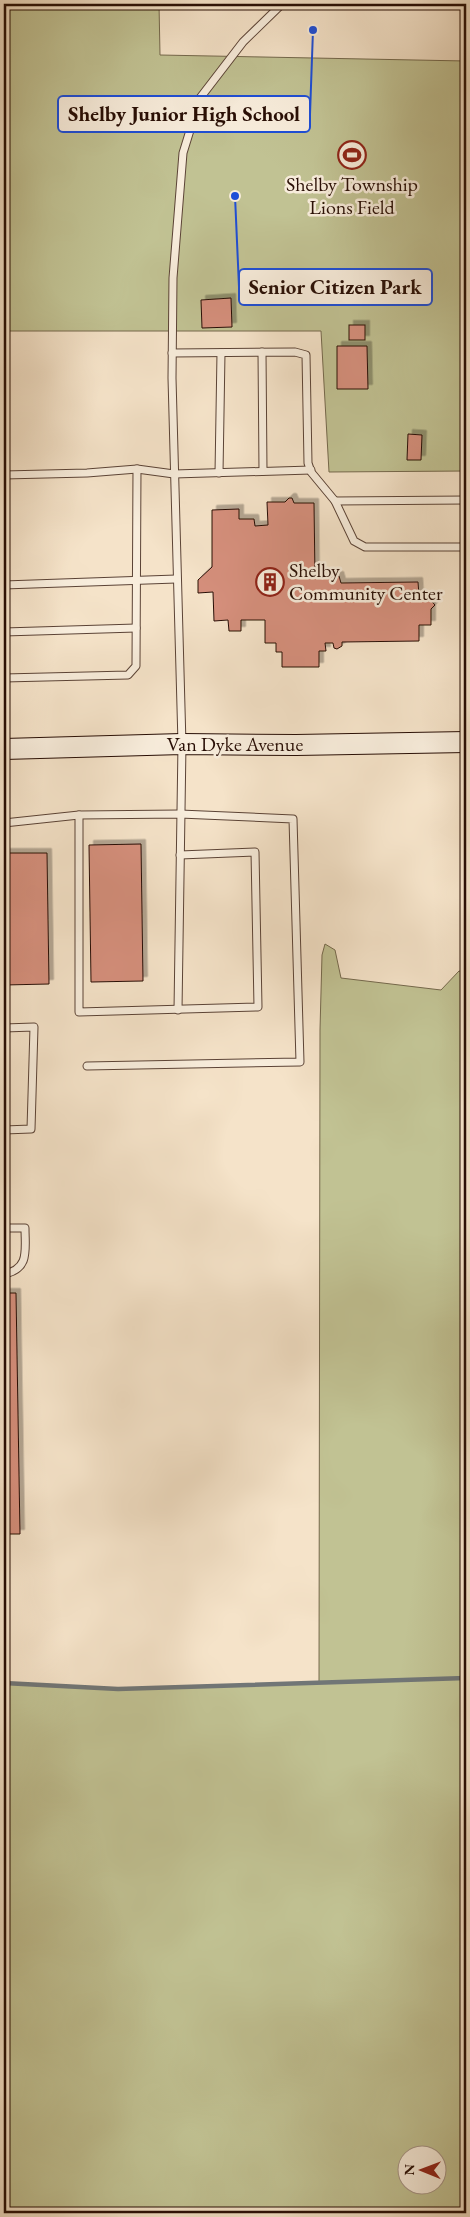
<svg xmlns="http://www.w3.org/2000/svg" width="470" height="2217" viewBox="0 0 470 2217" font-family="'EB Garamond',serif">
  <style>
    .green { fill: #c1c293; stroke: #74684c; fill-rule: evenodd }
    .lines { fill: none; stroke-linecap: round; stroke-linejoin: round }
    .stream { stroke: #717676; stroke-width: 4.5 }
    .building { fill: #d58f7c; stroke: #280e05; filter: url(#shadow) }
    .service-casing { stroke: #5b4336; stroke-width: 9 }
    .secondary-casing { stroke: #280e05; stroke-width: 22 }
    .service { stroke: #f8eddc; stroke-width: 7 }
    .secondary { stroke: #f8eddc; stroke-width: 20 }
    .labels { text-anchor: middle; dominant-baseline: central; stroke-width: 5; stroke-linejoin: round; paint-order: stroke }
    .poi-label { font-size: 20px; fill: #280e05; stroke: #f8eddc }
    .street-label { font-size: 20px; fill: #280e05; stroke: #f8eddc }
    .leader { fill: none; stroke: #1d4ed8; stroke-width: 2 }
    .callout-dot { fill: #1d4ed8; stroke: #f8eddc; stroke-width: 2 }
    .callout { fill: #f8eddc; stroke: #1d4ed8; stroke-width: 2 }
    .callout-label { font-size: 21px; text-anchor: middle; font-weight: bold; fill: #280e05 }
  </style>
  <defs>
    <filter id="shadow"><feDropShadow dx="4.5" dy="-4.5" stdDeviation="0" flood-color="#0004"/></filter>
  </defs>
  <rect width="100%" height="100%" fill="#f5e3c9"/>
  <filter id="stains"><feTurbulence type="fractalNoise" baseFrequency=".004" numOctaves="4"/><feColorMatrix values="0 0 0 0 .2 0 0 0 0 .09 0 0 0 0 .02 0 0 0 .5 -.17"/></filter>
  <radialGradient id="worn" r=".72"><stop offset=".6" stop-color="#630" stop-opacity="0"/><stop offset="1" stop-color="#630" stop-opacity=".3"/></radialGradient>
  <g class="green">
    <polygon points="4,4 159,4 160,55 466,61 466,471 329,472 321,331 4,331"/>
    <path d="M325,944L335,950L341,978L441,990L459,971L466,972V2213H4V1683L118,1689L319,1682L320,1030L322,955ZM408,2154H438V2184H408Z"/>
  </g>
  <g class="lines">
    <polyline class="stream" points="4,1683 118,1689 466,1678"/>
  </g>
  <g class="building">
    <polygon points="231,298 232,327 202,328 201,300"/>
    <rect x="349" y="325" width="16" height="15"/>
    <polygon points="337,346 367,346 368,389 337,389"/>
    <polygon points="408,434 422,435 421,460 407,460"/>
    <polygon points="289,498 292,498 294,503 314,503 315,577 339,576 341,583 418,582 419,595 423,600 427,596 435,605 431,609 431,625 419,625 419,641 342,642 342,646 337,649 334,648 333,643 325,643 326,651 319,651 319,667 282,667 282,652 276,652 276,643 265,643 265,620 241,620 241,631 229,631 228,620 214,621 213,592 198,593 198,580 212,567 212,510 239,509 239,519 254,519 255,526 268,525 267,502 285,502"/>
    <polygon points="141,844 143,981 91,982 89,845"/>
    <polygon points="4,853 47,853 49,984 4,985"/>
    <polygon points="4,1293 16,1293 20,1534 4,1534"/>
  </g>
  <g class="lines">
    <defs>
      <g id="service">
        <polyline points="262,352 263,471"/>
        <polyline points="172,353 295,352 306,355 308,463 311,472 335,501"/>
        <polyline points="219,473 221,353"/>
        <polyline points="4,475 87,473 137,469 174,474 311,470"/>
        <polyline points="466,500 335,501 354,541 365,547 466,547"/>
        <polyline points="4,585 176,579"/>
        <polyline points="4,632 136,628"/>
        <polyline points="4,678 128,675 136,666 137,469"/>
        <polyline points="79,815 79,1012 258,1007 255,852 180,855"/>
        <polyline points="4,823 79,815 180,814 293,819 300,1062 87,1066"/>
        <polyline points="178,1010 182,744 172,378 173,278 183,153 200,98 243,42 282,4"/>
        <polyline points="4,1028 34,1027 31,1129 4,1130"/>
        <path d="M4,1228H25C25,1250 30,1269 4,1274"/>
      </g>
      <polyline id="secondary" points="4,749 182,744 296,745 466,742"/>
    </defs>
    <use href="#service" class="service-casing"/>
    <use href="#secondary" class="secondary-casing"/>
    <use href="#service" class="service"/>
    <use href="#secondary" class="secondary"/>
  </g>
  <defs>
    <symbol id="stadium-ring" viewBox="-11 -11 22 22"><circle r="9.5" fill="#f8eddc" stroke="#8f2418" stroke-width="1.5"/><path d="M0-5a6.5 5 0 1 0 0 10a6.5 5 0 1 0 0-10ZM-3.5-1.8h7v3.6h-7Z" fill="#8f2418"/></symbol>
    <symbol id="building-ring" viewBox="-11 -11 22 22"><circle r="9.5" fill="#f8eddc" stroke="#8f2418" stroke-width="1.5"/><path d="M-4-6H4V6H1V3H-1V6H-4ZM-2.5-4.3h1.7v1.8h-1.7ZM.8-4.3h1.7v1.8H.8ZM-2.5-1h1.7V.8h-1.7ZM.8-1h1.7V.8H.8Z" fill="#8f2418"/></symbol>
  </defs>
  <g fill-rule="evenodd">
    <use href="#stadium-ring" x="336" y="139" width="32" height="32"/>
    <use href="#building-ring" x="254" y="566" width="32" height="32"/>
  </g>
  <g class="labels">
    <g class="poi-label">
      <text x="352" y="184">Shelby Township<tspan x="352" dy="23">Lions Field</tspan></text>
      <text x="289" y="570" text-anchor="start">Shelby<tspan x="289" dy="23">Community Center</tspan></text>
    </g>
    <g class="street-label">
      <text x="235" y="744">Van Dyke Avenue</text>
    </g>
  </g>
  <path class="leader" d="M313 30L310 114M235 196L239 287"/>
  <g class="callout-dot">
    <circle cx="313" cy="30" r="5"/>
    <circle cx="235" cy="196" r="5"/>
  </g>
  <g class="callout">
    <rect x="58" y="96" width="252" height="36" rx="5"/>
    <rect x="239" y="269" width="193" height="36" rx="5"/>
  </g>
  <g class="callout-label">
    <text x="184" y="121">Shelby Junior High School</text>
    <text x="335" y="294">Senior Citizen Park</text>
  </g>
  <rect width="470" height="2217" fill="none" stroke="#f5e3c9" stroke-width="20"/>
  <rect x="5" y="5" width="460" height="2207" fill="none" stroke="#280e05" stroke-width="2.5"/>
  <rect x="10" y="10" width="450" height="2197" fill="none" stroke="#280e05"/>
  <g transform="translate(422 2170) rotate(271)"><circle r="24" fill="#f8eddc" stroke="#a59486"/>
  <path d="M0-4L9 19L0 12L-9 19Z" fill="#8f2418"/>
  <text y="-8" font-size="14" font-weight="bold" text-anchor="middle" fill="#280e05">N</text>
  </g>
  <rect width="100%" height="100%" filter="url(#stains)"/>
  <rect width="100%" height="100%" fill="url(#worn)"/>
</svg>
